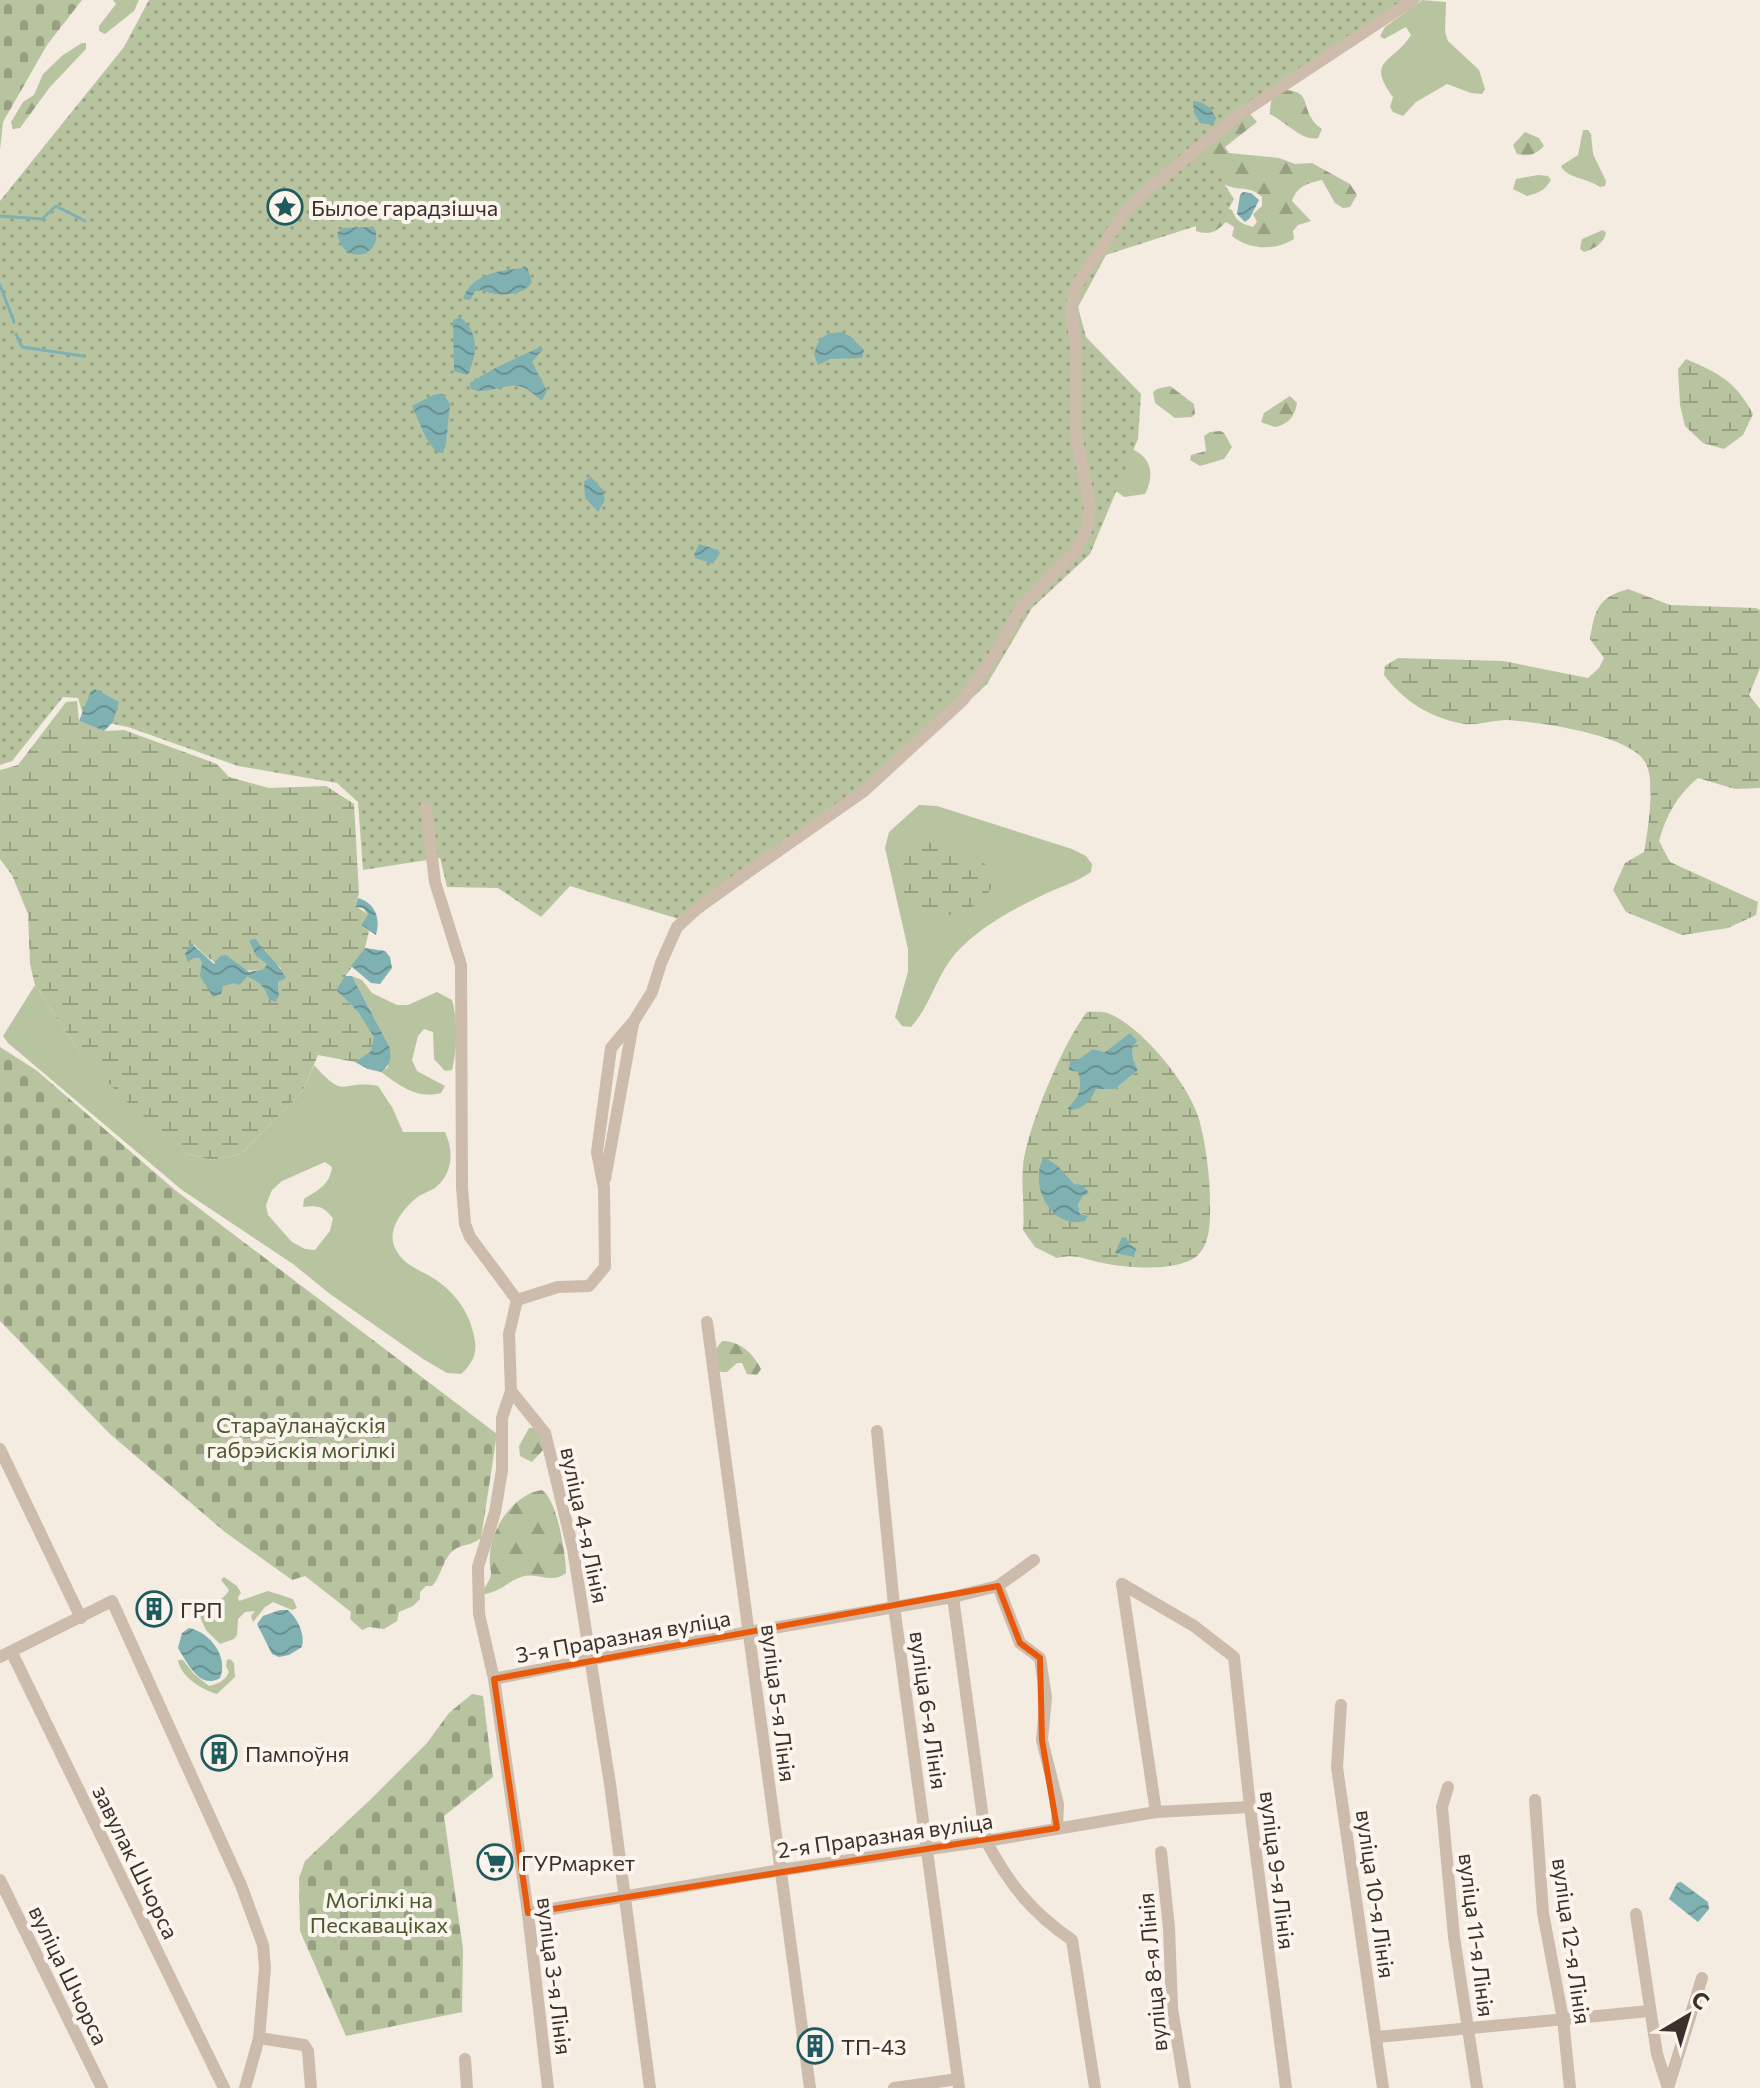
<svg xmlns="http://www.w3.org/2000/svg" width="1760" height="2088" viewBox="0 0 1760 2088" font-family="Commissioner,sans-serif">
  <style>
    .grass { fill: #b8c4a0; fill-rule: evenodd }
    .forest { fill: url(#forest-firs) }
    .wetland { fill: url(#wetland-marsh); fill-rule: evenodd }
    .cemetery { fill: url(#cemetery-stones) }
    .garden { fill: url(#garden-dots) }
    .water { fill: url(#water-waves) }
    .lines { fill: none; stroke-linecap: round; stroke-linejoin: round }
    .stream { stroke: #7fb0b2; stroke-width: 3 }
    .minor { stroke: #cdbbac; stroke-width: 12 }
    .marked { fill: none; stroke: #e8590c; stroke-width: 6; stroke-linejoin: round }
    .labels { text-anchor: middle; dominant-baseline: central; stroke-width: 8; stroke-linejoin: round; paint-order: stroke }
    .poi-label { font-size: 22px; fill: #3b302b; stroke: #fbf5ee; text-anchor: start }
    .park-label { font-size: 22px; fill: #4a5a2e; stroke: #fbf5ee }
    .street-label { font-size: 22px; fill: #3b302b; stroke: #fbf5ee }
  </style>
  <defs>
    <pattern id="forest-firs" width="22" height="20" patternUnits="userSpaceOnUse" patternTransform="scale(2)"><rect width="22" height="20" fill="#b8c4a0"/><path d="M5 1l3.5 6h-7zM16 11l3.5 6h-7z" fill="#97a083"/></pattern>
    <pattern id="wetland-marsh" width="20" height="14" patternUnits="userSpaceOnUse" patternTransform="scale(2)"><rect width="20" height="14" fill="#b8c4a0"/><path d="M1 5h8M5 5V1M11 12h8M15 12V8" fill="none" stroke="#97a083"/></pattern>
    <pattern id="cemetery-stones" width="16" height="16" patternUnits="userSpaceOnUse" patternTransform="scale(2)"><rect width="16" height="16" fill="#b8c4a0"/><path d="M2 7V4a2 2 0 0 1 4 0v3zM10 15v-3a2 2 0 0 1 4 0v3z" fill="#97a083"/></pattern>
    <pattern id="garden-dots" width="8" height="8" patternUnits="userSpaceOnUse" patternTransform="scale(2)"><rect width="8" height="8" fill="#b8c4a0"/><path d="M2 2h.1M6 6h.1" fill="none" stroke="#97a083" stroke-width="1.8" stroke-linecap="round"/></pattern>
    <pattern id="water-waves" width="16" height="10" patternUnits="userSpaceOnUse" patternTransform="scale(2)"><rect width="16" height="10" fill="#7fb0b2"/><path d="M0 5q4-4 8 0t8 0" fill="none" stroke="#699091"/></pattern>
  </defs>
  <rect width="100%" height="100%" fill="#f4ebe1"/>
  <g class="grass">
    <path d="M1422,0L1446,2L1445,32L1448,41L1479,70L1485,89L1482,94L1471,93L1447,84L1416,102L1403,116L1393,112L1390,107L1393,97C1365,59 1394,63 1411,35L1406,27L1384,39L1380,36L1385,27Z"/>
    <path d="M1583,130H1588L1591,134L1593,154L1606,181L1605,186L1600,187C1587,178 1566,178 1561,166L1578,155Z"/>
    <path d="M1538,175L1548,176L1551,180C1545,190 1539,193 1527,196L1513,189L1516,179Z"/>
    <path d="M1127,447C1150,455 1156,472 1145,494L1124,497L1116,491L1115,486Z"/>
    <path d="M919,805L937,806L1072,849L1086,856L1092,864L1091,872C1077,882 1062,886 1047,893C1015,908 979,927 955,954C936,976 931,1005 911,1027L902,1026L895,1017L908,972V949L885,848L889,832Z"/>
    <path d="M352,976L362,980L372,993L397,1005H408L437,992L452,1000C458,1020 457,1050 452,1070L445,1071L434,1059L433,1032L424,1029L418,1036L412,1060L417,1071L445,1086L441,1093C415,1099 401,1086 381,1072L388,1067L389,1046Z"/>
    <path d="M35,985L80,1053L188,1154L212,1160L241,1154L302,1092L314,1065C347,1102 340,1079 378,1086L392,1107L403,1132H445C454,1151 453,1174 435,1188C430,1191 424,1193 419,1196C404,1207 386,1230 395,1248C403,1265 418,1269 433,1278C454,1291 470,1313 474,1336C478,1353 473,1363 461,1374L447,1373L423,1359L330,1294L293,1264L182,1190L8,1043L3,1036ZM325,1162L332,1167C330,1185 318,1190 304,1199L303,1207C318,1205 323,1206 333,1218L330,1231L315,1250L305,1249L292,1242L268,1215L266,1205L272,1190L282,1181Z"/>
    <path d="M224,1577L237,1586L241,1593L238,1597L239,1601L268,1591L293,1599L297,1608L292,1610L273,1602L265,1607L253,1622L251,1616L255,1611L245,1612L238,1619L237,1635L234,1639L220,1644L206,1630L200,1617C205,1603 223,1603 229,1590L221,1580Z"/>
    <path d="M230,1659L234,1663L235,1677L217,1694C202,1690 180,1676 178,1660H183L194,1674L209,1686C218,1684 225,1681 229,1672L226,1666L227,1660Z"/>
  </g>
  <g class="forest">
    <polygon points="113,0 139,0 134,11 105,34 99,31 99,26 116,4"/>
    <polygon points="82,43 86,43 86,49 50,87 20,128 13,129 11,122 23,102 34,95 43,74 63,55"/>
    <path d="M1283,90C1310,90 1302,104 1312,119C1314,123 1318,126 1322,129L1318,138C1303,142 1286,122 1270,114C1270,101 1272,95 1283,90Z"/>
    <path d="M1245,115H1251L1257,122L1225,147L1229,153L1279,158L1295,164L1312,163L1350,184L1357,195L1350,207L1343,208L1335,203L1322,180C1308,183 1297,186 1292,201L1311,221L1298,225L1293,231L1294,239C1275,251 1250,250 1232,236L1234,227L1226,222C1217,231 1210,236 1196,231V223L1227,208L1232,210C1236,221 1242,224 1253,227L1257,222L1253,214L1262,206V197C1251,187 1244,190 1231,187C1216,183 1204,165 1201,152Z"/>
    <path d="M1525,132L1539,138L1544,146C1535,155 1529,157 1517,154L1513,145Z"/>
    <path d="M1603,230L1606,233C1604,243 1594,249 1584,252L1580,249L1582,239Z"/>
    <polygon points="1170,386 1194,404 1195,414 1192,417 1175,418 1155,403 1153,392 1157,389"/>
    <path d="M1290,396L1297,403C1295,416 1289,424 1275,427L1261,422L1264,413Z"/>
    <polygon points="1220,431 1224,433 1232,447 1224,459 1200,466 1190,460 1191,455 1206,451 1204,436 1210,432"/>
    <path d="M722,1341C740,1341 753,1353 761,1369L757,1375L747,1374L742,1363H737L727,1372H721L717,1369L716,1349Z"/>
    <polygon points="529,1428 534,1428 542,1434 544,1449 532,1462 520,1456 519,1446"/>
    <path d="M542,1490C557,1499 566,1555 566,1573C551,1585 537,1571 521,1577C507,1582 500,1592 484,1594L483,1590C497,1570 488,1574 490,1555C491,1528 514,1494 542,1490Z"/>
  </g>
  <g class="wetland">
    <path d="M1686,359C1720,374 1735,381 1753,414L1743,435L1724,449L1703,443L1685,426L1680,405L1678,369Z"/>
    <path d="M1628,589L1670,605L1756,608L1760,610V668L1749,695L1760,709V788L1735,789L1698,778C1677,795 1666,816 1659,841L1670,862L1758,902L1756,915L1728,928L1682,935L1626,912L1613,890L1625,863L1644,852C1648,830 1656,780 1645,762C1629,734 1538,722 1507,720C1492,720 1474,727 1459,723C1427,716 1403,700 1384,675L1385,666L1398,658L1503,661L1588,678L1599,668L1604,658L1590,639C1595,610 1597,598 1628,589Z"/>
    <path d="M77,701L79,721L104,731L124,730L217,764L229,777L269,788L326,786L354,804L359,894L355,906L368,914L361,925L369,931L365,948L336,990L358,1012L375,1037L371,1051L355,1062L318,1055L302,1092L241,1154L212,1160L188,1154L125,1100L80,1053L35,985L30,964L28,914L12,875L0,859V770L18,765L66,702ZM194,944C214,967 234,974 265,969L267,964L266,955L281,968L278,982L279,996L268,998C265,985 258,981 246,977L223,986L199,958L192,959Z"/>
    <path d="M925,841L974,855L994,872C995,907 954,916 927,919L908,906L900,878L905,858Z"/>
    <path d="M1087,1012C1094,1012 1104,1011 1110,1014C1143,1028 1189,1085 1199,1119C1206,1145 1210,1176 1210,1203C1210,1220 1211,1242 1198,1255C1179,1273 1122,1268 1098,1262C1079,1258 1076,1254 1057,1258L1035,1247L1023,1230C1025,1209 1021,1188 1023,1167C1026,1130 1064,1041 1087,1012ZM1130,1034L1133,1059L1138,1070L1115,1089H1096L1088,1100L1078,1098L1081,1084L1076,1062L1093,1049L1105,1052ZM1058,1166L1083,1196L1078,1203L1080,1214L1087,1215H1057Z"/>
  </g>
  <g class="cemetery">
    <polygon points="0,0 82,0 47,45 3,122 0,150"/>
    <path d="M0,1047L36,1070L175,1190L497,1434L481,1538C472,1545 465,1544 457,1548C443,1555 442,1576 432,1586H426L420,1592V1599L413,1606L399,1612L397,1621L384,1629L369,1627L362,1630L350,1619L351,1612L305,1576L292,1580L225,1532L110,1434L0,1321Z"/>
    <polygon points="472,1694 483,1696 493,1777 444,1816 463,1949 462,2012 346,2036 300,1931 299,1878 305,1861 371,1799 427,1743 449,1713"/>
  </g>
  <polygon class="garden" points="149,0 1421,0 1256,110 1203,151 1234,199 1224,217 1106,255 1078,307 1086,337 1141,394 1138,439 1090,554 1032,608 987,684 881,783 689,922 570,886 541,917 498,888 447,887 440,858 363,870 358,802 337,783 238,766 128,727 84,718 78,698 63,697 12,761 0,765 0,201 124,47"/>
  <g class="water">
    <path d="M1193,101C1205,102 1211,107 1216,118L1213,125L1200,123L1194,113Z"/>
    <polygon points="1243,192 1251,193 1259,200 1250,218 1245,222 1237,214 1240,195"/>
    <path d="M371,227L375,229C384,254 344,270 337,233L343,228Z"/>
    <path d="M527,267L532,282C523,297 496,297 482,290L475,291L470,300L463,299C472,272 502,271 527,267Z"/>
    <path d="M460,317C479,331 478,356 467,375L454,371L453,320Z"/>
    <path d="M841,332L850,336L864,350L862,358L830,359L818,365L814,354C819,337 824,333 841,332Z"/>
    <path d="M538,348L543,349L532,362L547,391L542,401C537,397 531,391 525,388C508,380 489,396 471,389L470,383C491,369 514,359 538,348Z"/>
    <polygon points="443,394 450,404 446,444 443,453 436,452 426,438 412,406 433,395"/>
    <polygon points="591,477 603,490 605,500 598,512 585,498 584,481"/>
    <polygon points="699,544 718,550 720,553 713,564 695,558 694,555"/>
    <polygon points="95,689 119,702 113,722 104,731 79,721 91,691"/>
    <path d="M358,898C375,903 381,918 376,935L361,925L368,914L363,908L355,907Z"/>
    <path d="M256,939C265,954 279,963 286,978L278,982L279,996L275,1002L268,998C265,986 258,981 247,977L239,985L235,983L223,986L221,994L213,997L200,976L202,962L199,958L192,959L188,962L185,954L191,943L214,964L220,956L226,955L249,972L264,969L267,964L256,956L249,940Z"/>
    <polygon points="365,948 385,951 390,957 392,968 380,984 371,983 351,966"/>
    <path d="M345,976H352L389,1046C392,1058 391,1064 381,1072L368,1069L355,1062L371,1051L374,1037L358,1012L336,990Z"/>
    <path d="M1130,1033L1137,1041L1132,1048L1133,1059L1138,1070L1115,1089H1096C1090,1101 1082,1112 1067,1109C1079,1097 1083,1089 1078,1072L1069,1070L1070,1061H1076L1093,1049L1105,1052Z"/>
    <path d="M1044,1157L1058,1166L1074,1184L1082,1185L1089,1193L1083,1196L1078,1204L1080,1214L1088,1216L1085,1221C1051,1230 1028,1184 1044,1157Z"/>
    <polygon points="1122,1237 1127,1238 1128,1243 1136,1249 1134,1257 1115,1253"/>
    <path d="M280,1610H288C298,1619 305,1634 302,1647L289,1655L279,1657L272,1654L257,1624L263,1616Z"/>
    <path d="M189,1628C210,1632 229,1657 220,1678C200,1690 188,1664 178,1648L182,1633Z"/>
    <polygon points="1681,1882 1708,1902 1709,1909 1698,1922 1669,1899 1677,1883"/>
  </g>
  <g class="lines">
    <g class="stream">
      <polyline points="0,216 42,219 56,206 85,221"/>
      <polyline points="0,285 14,322"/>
      <polyline points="16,334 22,347 83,356"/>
    </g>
    <g class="minor">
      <polyline points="426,807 435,882 461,965 462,1187 465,1224 470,1237 517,1300 509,1334 511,1391 545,1433 573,1549 610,1784 650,2088"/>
      <polyline points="605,1179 633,1024"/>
      <polyline points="517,1300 558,1287 589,1286 605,1267 604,1188 597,1152 611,1048 634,1021 652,992 661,963 677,927 701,905 864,791 963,700 994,656 1021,607 1075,552 1088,526 1090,505 1076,435 1076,344 1071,311 1075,288 1123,215 1145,192 1237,116 1413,0"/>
      <polyline points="707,1322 810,2088"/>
      <polyline points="511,1391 502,1418 502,1470 495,1512 478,1567 479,1614 494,1679 528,1913 548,2088"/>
      <polyline points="877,1431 894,1606 959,2088"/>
      <polyline points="0,1449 81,1618"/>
      <polyline points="1122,1584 1194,1626 1234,1657 1250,1807 1286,2088"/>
      <polyline points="1122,1584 1156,1812"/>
      <polyline points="998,1586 1020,1643 1040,1658 1046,1697 1042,1740 1058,1804 1057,1828"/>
      <path d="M953,1597L986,1841C1010,1885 1031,1912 1072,1940L1095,2088"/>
      <polyline points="12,1653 224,2088"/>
      <polyline points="0,1657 112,1601 241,1885 263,1945 265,1968 259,2038 245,2088"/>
      <polyline points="494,1679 592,1659 953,1597 998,1586 1034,1560"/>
      <polyline points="1341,1705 1337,1767 1383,2088"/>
      <polyline points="1448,1787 1442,1807 1454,1937 1477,2088"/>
      <polyline points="1535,1800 1543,1913 1563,2019 1570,2088"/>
      <polyline points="1161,1852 1169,1928 1172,2008 1185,2088"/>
      <polyline points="0,1880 102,2088"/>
      <polyline points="528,1913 780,1870 986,1841 1156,1812 1250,1807"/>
      <polyline points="1636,1914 1657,2054 1668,2088"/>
      <polyline points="1377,2037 1649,2011"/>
      <polyline points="259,2038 304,2045 308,2051 311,2088"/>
      <polyline points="465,2059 467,2088"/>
      <polyline points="894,2088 958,2079"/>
      <polyline points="1668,2088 1702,1978"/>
    </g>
  </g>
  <path class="marked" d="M998,1586L1020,1643L1040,1658L1042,1740L1057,1828L528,1913L494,1679Z"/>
  <defs>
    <symbol id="sight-ring" viewBox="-11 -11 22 22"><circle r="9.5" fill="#fbf5ee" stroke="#1f5a5e" stroke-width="1.5"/><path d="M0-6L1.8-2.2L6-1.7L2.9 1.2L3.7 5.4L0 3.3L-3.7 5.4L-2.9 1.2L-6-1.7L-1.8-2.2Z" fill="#1f5a5e"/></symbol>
    <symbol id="building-ring" viewBox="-11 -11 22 22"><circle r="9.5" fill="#fbf5ee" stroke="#1f5a5e" stroke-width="1.5"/><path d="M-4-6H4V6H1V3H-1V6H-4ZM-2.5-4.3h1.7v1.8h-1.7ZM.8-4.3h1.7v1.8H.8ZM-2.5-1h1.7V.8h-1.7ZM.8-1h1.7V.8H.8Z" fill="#1f5a5e"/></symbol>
    <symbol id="supermarket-ring" viewBox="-11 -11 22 22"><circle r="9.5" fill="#fbf5ee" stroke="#1f5a5e" stroke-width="1.5"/><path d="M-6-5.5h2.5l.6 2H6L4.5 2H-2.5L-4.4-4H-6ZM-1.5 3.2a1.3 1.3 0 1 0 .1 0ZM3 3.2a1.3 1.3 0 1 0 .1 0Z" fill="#1f5a5e"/></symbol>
  </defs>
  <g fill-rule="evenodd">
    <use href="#sight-ring" x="265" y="187" width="40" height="40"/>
    <use href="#building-ring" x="134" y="1589" width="40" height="40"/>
    <use href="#building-ring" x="199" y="1733" width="40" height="40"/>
    <use href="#supermarket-ring" x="475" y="1842" width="40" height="40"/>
    <use href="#building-ring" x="795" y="2026" width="40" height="40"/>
  </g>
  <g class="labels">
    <g class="poi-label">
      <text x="311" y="207">Былое гарадзішча</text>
      <text x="180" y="1609">ГРП</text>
      <text x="245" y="1753">Пампоўня</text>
      <text x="521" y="1862">ГУРмаркет</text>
      <text x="841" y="2046">ТП-43</text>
    </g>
    <g class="park-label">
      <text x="301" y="1424">Стараўланаўскія<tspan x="301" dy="25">габрэйскія могілкі</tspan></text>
      <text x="379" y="1899">Могілкі на<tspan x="379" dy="25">Пескаваціках</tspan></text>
    </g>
    <g class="street-label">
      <text transform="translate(585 1525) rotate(78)">вуліца 4-я Лінія</text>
      <text transform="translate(623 1636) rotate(-10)">3-я Праразная вуліца</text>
      <text transform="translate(779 1703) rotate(83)">вуліца 5-я Лінія</text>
      <text transform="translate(929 1710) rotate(82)">вуліца 6-я Лінія</text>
      <text transform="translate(885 1835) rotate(-8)">2-я Праразная вуліца</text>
      <text transform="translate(136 1862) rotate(64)">завулак Шчорса</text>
      <text transform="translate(1278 1870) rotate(83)">вуліца 9-я Лінія</text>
      <text transform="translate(1376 1894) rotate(82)">вуліца 10-я Лінія</text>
      <text transform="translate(1477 1935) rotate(83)">вуліца 11-я Лінія</text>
      <text transform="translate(1572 1941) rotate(82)">вуліца 12-я Лінія</text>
      <text transform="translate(1152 1972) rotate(-95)">вуліца 8-я Лінія</text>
      <text transform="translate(69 1975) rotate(64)">вуліца Шчорса</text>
      <text transform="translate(555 1976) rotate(83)">вуліца 3-я Лінія</text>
    </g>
  </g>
  <g transform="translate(1688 2016) rotate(38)" stroke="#fbf5ee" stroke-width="6" paint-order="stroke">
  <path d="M0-6L14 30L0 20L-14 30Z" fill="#3b302b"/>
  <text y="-12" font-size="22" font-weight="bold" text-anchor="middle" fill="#3b302b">С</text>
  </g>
</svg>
